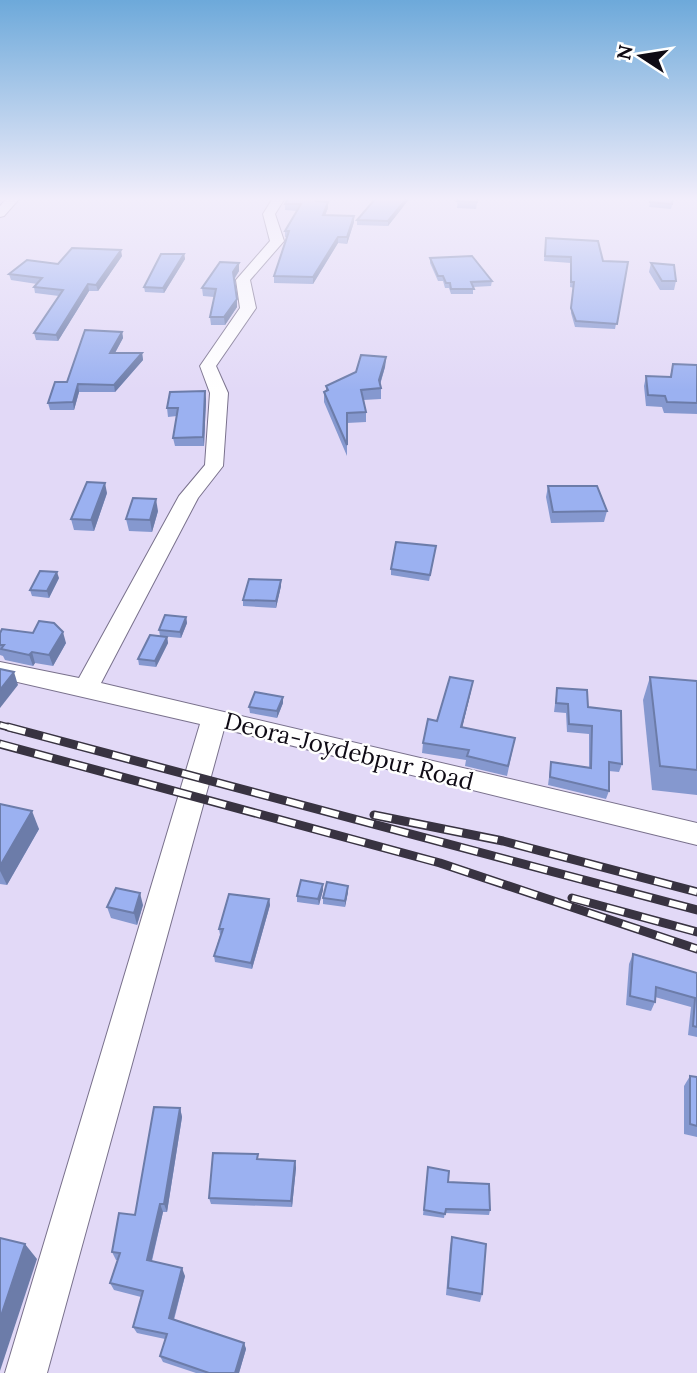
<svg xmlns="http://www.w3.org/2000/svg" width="697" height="1373" viewBox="0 0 697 1373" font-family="Lora,serif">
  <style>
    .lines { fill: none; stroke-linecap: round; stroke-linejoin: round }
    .minor-casing { stroke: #79718c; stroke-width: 2 }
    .minor { fill: #fff; fill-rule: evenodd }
    .rail-far1-casing { stroke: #383341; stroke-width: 8 }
    .rail-casing { stroke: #383341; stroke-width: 9 }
    .rail-far1 { stroke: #fff; stroke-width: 5; stroke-dasharray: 15; stroke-linecap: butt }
    .rail { stroke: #fff; stroke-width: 6; stroke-dasharray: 18; stroke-linecap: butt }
    .wall { fill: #8598cf }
    .shaded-wall { fill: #6c7ca9 }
    .building { fill: #9bb1f1; stroke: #6c7ca9; stroke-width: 2 }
    .labels { text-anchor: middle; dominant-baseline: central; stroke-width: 5; stroke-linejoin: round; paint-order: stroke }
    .street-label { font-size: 24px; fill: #0f0b15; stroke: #fff }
  </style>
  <rect width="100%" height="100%" fill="#e2d9f7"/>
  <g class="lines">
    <defs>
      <g id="minor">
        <polygon points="7,198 20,198 4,216 0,217 0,206"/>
        <polygon points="273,198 285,198 275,214 284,241 250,280 256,308 216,366 228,393 223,466 198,498 101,683 697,823 697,845 224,729 47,1373 5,1373 200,724 0,678 0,662 79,678 179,496 205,465 210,393 200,366 240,308 236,280 270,241 263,214"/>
      </g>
    </defs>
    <use href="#minor" class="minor-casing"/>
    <use href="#minor" class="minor"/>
    <defs>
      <polyline id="rail-far1" points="0,725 15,729"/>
      <g id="rail">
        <polyline points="8,727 697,910"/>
        <polyline points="0,744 440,863 697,949"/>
        <polyline points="374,815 503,841 697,892"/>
        <polyline points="572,898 697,932"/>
      </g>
    </defs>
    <use href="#rail-far1" class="rail-far1-casing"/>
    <use href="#rail" class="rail-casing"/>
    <use href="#rail-far1" class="rail-far1"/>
    <use href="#rail" class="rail"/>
  </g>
  <g class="wall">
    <polygon points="288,198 319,198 318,201 328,208 325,215 354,216 354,222 347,244 338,243 313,284 274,283 274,276 287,237 285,237 285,231 297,211 285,210 285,204"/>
    <polygon points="376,198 410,198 388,226 357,225 357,220"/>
    <polygon points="458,198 496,198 495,200 478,198 476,209 457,208"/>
    <polygon points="651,198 674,198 671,209 649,207"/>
    <polygon points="546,238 603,261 628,262 615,329 575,327 571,313 574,288 570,287 571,263 544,261"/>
    <polygon points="184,254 185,259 164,293 145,292 144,287"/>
    <polygon points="122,256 98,291 89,291 58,341 36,340 34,333 59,296 35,293 34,287 37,284 11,280 9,274"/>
    <polygon points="430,258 492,281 491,286 473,287 473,294 451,294 449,288 445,288 443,281 438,281 430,263"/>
    <polygon points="239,263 239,271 234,280 237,307 225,325 211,325 210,317 214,297 203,296 202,288"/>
    <polygon points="651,263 676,281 674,290 660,290 649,272"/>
    <polygon points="122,332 123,338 115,353 142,353 143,360 115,392 79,392 74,410 50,410 48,403 67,382"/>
    <polygon points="386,357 385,367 380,385 381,388 381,399 363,400 366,412 366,422 347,423 347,456 324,402 324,392 326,391 326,386"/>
    <polygon points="673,364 697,365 697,414 664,413 662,407 646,406 644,386 646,376 670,377"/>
    <polygon points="206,399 204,446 175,446 173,438 177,416 168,417 167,408"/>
    <polygon points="548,486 607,511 604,522 551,523 546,497"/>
    <polygon points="107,493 94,531 74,530 71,519"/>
    <polygon points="158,511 152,532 129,531 126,519"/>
    <polygon points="435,552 429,581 391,575 391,569"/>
    <polygon points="59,578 49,598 32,596 30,590"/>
    <polygon points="281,580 281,586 276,608 243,606 243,600"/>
    <polygon points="186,617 187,623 181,638 160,636 159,630"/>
    <polygon points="0,633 66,643 53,666 35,663 33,666 5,660 3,656 0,655"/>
    <polygon points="167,637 168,643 156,667 139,665 138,659"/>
    <polygon points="650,677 697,681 697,795 652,790 643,700"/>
    <polygon points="557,688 588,707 622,764 619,772 609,771 609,791 606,799 548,785 551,762 589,768 589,734 567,732 566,713 554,712"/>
    <polygon points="471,691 462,727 513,748 507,776 465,766 466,760 422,753 423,743 437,721"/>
    <polygon points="283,703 277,718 250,713 249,707"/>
    <polygon points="0,804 39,829 7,885 0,884"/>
    <polygon points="323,884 323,890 319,905 297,902 297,896"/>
    <polygon points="348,892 345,907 323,904 323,898"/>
    <polygon points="269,899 270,905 252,969 215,962 214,956 220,935 219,929"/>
    <polygon points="143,905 137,925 111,918 107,907"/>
    <polygon points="633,954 697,973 697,1037 688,1035 691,1007 655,997 655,1002 651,1011 626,1005 629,964"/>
    <polygon points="690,1076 697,1077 697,1137 684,1134 684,1086"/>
    <polygon points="180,1108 182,1117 167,1212 163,1212 152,1261 185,1276 174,1320 244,1343 246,1349 239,1373 196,1373 163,1362 160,1356 165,1339 137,1333 133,1327 141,1297 114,1290 110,1283 118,1260 116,1260 112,1252 135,1215"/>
    <polygon points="295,1161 296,1168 292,1207 211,1204 209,1198"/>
    <polygon points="428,1167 448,1182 490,1210 489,1215 445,1213 444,1218 423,1215"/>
    <polygon points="452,1237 482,1294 480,1302 446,1295 450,1246"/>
  </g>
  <g class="shaded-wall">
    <polygon points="407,198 410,198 388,226 388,221"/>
    <polygon points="328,202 328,208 323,221 323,215"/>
    <polygon points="354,216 354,222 347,244 347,237"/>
    <polygon points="338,237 338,243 313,284 313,277"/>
    <polygon points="121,250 122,256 98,291 96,285"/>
    <polygon points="184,254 185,259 164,293 163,288"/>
    <polygon points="239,263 239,271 233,280 233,272"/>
    <polygon points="88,284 89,291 58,341 56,335"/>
    <polygon points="237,299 237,307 225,325 224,317"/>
    <polygon points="122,332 123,338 111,360 110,353"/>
    <polygon points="142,353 143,360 115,392 114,385"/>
    <polygon points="386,357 385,367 378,390 379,380"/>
    <polygon points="78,384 79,392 74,410 73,402"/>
    <polygon points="205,391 206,399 204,446 203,437"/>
    <polygon points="105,483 107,493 94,531 91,520"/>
    <polygon points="156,499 158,511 152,532 150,520"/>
    <polygon points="57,572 59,578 49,598 47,591"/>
    <polygon points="281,580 281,586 276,608 276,601"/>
    <polygon points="186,617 187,623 181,638 180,632"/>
    <polygon points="63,632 66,643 53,666 49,655"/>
    <polygon points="167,637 168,643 156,667 155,661"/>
    <polygon points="32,652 35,663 33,666 29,655"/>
    <polygon points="14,672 18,685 0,708 0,690"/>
    <polygon points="473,681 471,691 460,737 461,727"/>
    <polygon points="283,697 283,703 277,718 277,711"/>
    <polygon points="32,811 39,829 7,885 0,871 0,866"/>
    <polygon points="323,884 323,890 319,905 318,899"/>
    <polygon points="348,886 348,892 345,907 345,901"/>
    <polygon points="140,893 143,905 137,925 134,913"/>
    <polygon points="269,899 270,905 252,969 251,963"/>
    <polygon points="180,1108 182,1117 167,1212 164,1204"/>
    <polygon points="295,1161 296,1168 292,1207 291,1201"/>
    <polygon points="160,1204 163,1212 150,1267 147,1260"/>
    <polygon points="25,1244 37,1259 0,1371 0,1319"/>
    <polygon points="182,1268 185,1276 172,1325 169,1318"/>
    <polygon points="244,1343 246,1349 239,1373 235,1373"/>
  </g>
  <g class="building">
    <polygon points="288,198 317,198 316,201 328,202 323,215 354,216 347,237 338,237 313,277 274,276 289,231 285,231 301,204 285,204"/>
    <polygon points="376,198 407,198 388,221 357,220"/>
    <polygon points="458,198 477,198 477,202 457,201"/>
    <polygon points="651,198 673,198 672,204 650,202"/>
    <polygon points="546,238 598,241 603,261 628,262 617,324 576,321 571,308 574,282 571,282 571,257 545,256"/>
    <polygon points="72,248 121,250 96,285 88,284 56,335 34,333 63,290 34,287 42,278 9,274 27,260 58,264"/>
    <polygon points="161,254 184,254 163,288 144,287"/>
    <polygon points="472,256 492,281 471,282 474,289 451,289 450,283 446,283 443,276 438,276 430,258"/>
    <polygon points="220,262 239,263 233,272 237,299 224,317 210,317 216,289 202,288"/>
    <polygon points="651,263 674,265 676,281 662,281"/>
    <polygon points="85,330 122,332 110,353 142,353 114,385 78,384 73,402 48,403 55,382 67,382"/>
    <polygon points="361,355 386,357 379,380 381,388 361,390 366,412 347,413 347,445 324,392 328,390 326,386 356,372"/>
    <polygon points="673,364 697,365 697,403 667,402 665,396 648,395 646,376 671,377"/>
    <polygon points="205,391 203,437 173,438 178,408 167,408 170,392"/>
    <polygon points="87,482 105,483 91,520 71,519"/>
    <polygon points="548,486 597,486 607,511 553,512"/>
    <polygon points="133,498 156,499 150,520 126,519"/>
    <polygon points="396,542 436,546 430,575 391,569"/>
    <polygon points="40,571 57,572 47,591 30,590"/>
    <polygon points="249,579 281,580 276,601 243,600"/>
    <polygon points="165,615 186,617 180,632 159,630"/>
    <polygon points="39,621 54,623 63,632 49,655 32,652 29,655 1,649 4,645 0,645 0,633 2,629 33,633"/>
    <polygon points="150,635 167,637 155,661 138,659"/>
    <polygon points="0,669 14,672 0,690"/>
    <polygon points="450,677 473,681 461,727 515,738 508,766 467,756 469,750 423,743 428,719 437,721"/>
    <polygon points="650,677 697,681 697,770 660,766"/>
    <polygon points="557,688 587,690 588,707 621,711 622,764 609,762 609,791 550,777 551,762 591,768 592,726 569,724 568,704 556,703"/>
    <polygon points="255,692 283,697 277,711 249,707"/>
    <polygon points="0,804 32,811 0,866"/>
    <polygon points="301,880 323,884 318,899 297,896"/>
    <polygon points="327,882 348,886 345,901 323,898"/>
    <polygon points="116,888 140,893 134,913 107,907"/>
    <polygon points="229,894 269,899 251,963 214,956 223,929 219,929"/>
    <polygon points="633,954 697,973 697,1027 693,1026 695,998 656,987 655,1002 630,996"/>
    <polygon points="690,1076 697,1077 697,1126 690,1124"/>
    <polygon points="154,1107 180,1108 164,1204 160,1204 147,1260 182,1268 169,1318 244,1343 235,1373 209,1373 160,1356 167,1334 133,1327 143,1291 110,1283 120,1253 112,1252 119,1213 135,1215"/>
    <polygon points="213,1153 258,1154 257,1159 295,1161 291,1201 209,1198"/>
    <polygon points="428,1167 449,1171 448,1182 489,1184 490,1210 446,1209 445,1214 424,1210"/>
    <polygon points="452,1237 486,1244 482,1294 448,1288"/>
    <polygon points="0,1238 25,1244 0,1319"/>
  </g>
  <linearGradient id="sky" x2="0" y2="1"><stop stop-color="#6da9da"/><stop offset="0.51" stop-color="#f2eefb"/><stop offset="1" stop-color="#f2eefb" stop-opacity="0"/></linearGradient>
  <rect width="697" height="390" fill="url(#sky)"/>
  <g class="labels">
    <g class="street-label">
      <text transform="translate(349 751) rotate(14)">Deora-Joydebpur Road</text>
    </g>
  </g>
  <g transform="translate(641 56) rotate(282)" stroke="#ffffff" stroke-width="5" paint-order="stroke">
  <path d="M0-5L12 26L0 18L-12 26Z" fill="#0f0b15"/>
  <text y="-10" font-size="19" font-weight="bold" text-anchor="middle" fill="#0f0b15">N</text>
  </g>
</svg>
